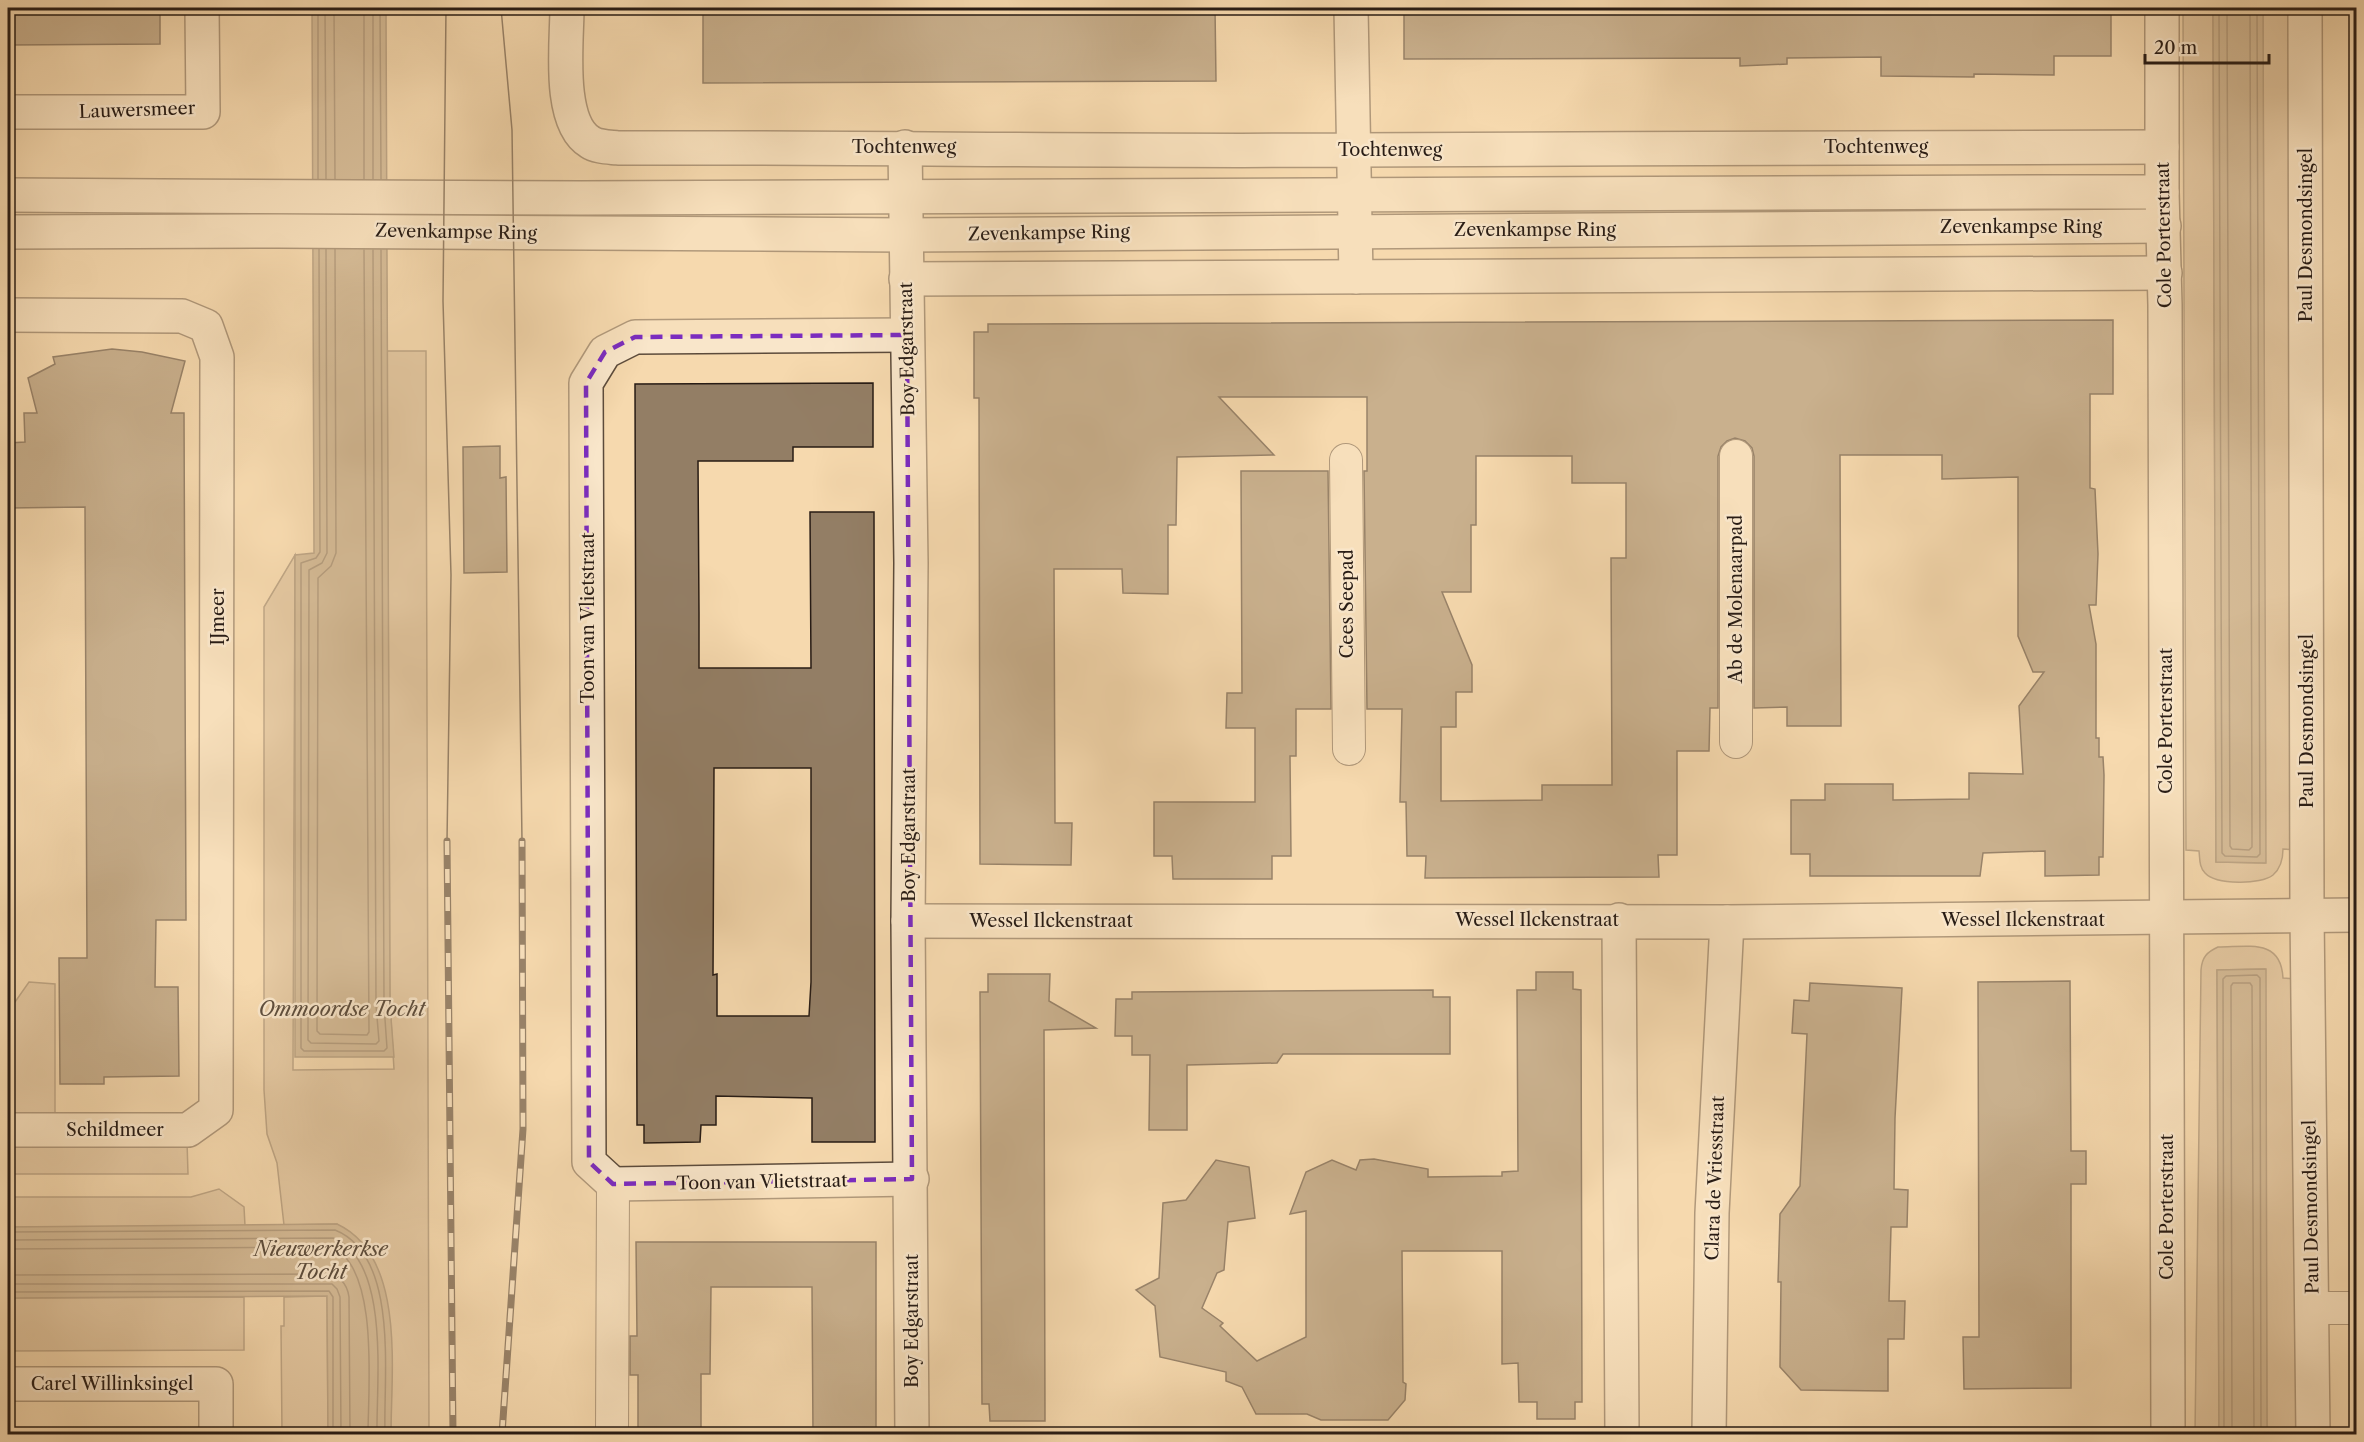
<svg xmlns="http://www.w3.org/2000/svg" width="2364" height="1442" viewBox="0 0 2364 1442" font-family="'Libre Caslon Text',serif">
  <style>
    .green { fill: #d3b994; stroke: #7e6a54; stroke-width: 1.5 }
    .water { fill: #b0997a; stroke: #7a6752; stroke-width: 1.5 }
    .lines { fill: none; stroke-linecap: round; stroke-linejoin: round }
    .shore { stroke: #6c5a48; stroke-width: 1.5 }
    .building { fill: #937e65; stroke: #281c15; stroke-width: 1.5; fill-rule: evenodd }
    .pedestrian-casing { stroke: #5c4b3b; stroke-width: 34 }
    .minor-casing { stroke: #5c4b3b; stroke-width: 36 }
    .tertiary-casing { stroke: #5c4b3b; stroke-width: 36 }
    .pedestrian { stroke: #f9e6ca; stroke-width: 32 }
    .minor { stroke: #f9e6ca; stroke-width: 33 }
    .tertiary { stroke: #f9e6ca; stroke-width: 33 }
    .tram { stroke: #281c15; stroke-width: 1.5 }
    .rail-casing { stroke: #281c15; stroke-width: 7 }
    .rail { stroke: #f9e6ca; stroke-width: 4.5; stroke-dasharray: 14; stroke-linecap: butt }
    .marked { fill: none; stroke: #7b2cbf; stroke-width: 4.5; stroke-dasharray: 12 8; stroke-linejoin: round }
    .labels { text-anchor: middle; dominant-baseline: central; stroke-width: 5; stroke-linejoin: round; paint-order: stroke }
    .street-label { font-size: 18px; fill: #281c15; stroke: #f9e6ca }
    .water-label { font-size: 20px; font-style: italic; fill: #5e4e3d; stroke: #f9e6ca }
  </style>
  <rect width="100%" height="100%" fill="#f6d9ae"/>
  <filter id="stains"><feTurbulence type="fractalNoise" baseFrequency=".00333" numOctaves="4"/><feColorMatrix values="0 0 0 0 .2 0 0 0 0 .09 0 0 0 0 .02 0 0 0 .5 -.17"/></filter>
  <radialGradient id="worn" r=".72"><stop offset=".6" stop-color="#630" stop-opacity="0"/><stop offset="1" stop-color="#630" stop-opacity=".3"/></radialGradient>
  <g class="green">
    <path d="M2183,8H2213L2216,862L2265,863L2263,8H2294L2297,850L2283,849C2283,859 2281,868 2273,875C2261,885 2216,885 2205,873C2199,867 2200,859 2199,851L2186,850Z"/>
    <polygon points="387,351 426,351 429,1434 391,1434 388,1308 337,1224 284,1225 277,1163 267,1134 264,1090 264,607 295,555 293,1070 394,1069 390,1005"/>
    <path d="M2218,947C2248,947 2281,938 2283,978L2297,979L2299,1434H2267L2265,969L2217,970L2219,1434H2195L2201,970C2202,957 2207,952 2218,947Z"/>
    <polygon points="29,982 55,984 55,1123 8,1123 8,1012"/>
    <polygon points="187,1141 188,1174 8,1174 8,1142"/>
    <polygon points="219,1189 244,1207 245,1226 8,1227 8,1197 191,1197"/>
    <polygon points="327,1296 328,1434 282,1434 281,1326 284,1326 284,1297"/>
    <polygon points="244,1297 244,1350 8,1351 8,1298"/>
  </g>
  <g class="water">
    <polygon points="312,8 386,8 390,1005 394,1057 295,1057 295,555 314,553"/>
    <polygon points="2213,8 2263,8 2266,863 2216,862"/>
    <polygon points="2266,969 2267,1434 2219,1434 2217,970"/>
    <path d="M337,1224C406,1256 391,1371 391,1434H328L327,1296L8,1298V1227Z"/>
  </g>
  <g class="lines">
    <g class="shore">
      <polyline points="318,8 318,179"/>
      <polyline points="325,8 326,179"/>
      <polyline points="334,8 335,179"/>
      <polyline points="364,8 364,179"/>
      <polyline points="373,8 373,179"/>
      <polyline points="380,8 381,179"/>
      <polyline points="2219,8 2222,853 2225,856 2257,857 2260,854 2257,8"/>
      <polyline points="2227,8 2230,846 2232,849 2249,850 2252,847 2250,8"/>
      <polyline points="319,249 320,552 316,558 301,563 301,1048 304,1051 384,1051 387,1048 384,1005 381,250"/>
      <polyline points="326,249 327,553 322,563 309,570 308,1040 311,1043 376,1044 379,1041 376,1005 373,250"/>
      <polyline points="335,249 336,553 331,566 318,578 317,1031 320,1034 367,1035 369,1032 364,250"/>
      <path d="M8,1232L335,1230C400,1256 383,1378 385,1434"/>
      <path d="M8,1240L333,1238C391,1260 376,1384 377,1434"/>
      <path d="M8,1249L331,1247C380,1266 368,1391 368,1434"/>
      <path d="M8,1275L325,1274C339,1275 347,1283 349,1297L350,1434"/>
      <polyline points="8,1284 332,1284 337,1289 340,1297 341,1434"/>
      <polyline points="8,1292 329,1291 333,1297 333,1434"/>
      <polyline points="2224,1434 2223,979 2226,976 2257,975 2260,978 2261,1434"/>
      <polyline points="2232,1434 2231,986 2233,983 2250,983 2252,986 2254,1434"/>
    </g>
  </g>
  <g class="building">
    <polygon points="8,8 160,8 160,44 8,45"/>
    <polygon points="703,8 1215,8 1216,81 703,83"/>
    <polygon points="1404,8 2111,8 2111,56 2054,56 2054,75 1974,74 1974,77 1881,76 1881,57 1787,58 1787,64 1740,66 1740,58 1404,59"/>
    <path d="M2113,320V394H2090V488L2095,489L2098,554L2096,605H2089L2096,644V738H2099V757H2103L2104,775L2103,857H2099V875L2045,876V851L1983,853L1980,876H1810V854H1791V800H1825V784H1893V800L1969,799V773L2023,774L2019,706L2044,672H2033L2018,636V477L1942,479V455H1840L1841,726H1787V707L1754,708V456L1752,448L1745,441L1735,438L1727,441L1721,447L1718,456V708H1710L1709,751H1677V855H1658L1659,877L1425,878L1426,856H1407L1406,802H1400L1402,709H1367L1364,471H1367V397H1219L1274,455L1177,457L1176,525H1168V594L1123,593L1122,569H1054L1055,823H1072L1071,865L980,864L979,398H974V332H988V324ZM1476,456H1572V483H1626V558H1611L1612,785H1542V800L1441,801V727H1456V692H1472V665L1442,592H1471V525H1476Z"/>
    <polygon points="112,349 142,352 185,361 171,413 184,413 186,920 156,920 155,987 178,987 179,1076 104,1077 104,1084 60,1084 59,958 87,958 85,507 8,508 8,443 25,442 24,413 37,413 28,378 55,364 53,357"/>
    <path d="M873,383V447H793V461H698L699,613V668H811L810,512H874L875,1142H812V1098L716,1096V1125H701L700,1142L644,1143V1125H637L635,384ZM714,768H811V982L809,1016H717V974L713,975Z"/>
    <polygon points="500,446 500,478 506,477 507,572 464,573 463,447"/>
    <polygon points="1241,471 1328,471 1331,709 1296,709 1296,756 1290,756 1291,856 1272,856 1272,879 1173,879 1172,856 1154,856 1154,802 1255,802 1255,728 1226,728 1227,693 1242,693"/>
    <polygon points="1536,972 1573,972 1573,989 1581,990 1582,1402 1575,1402 1575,1419 1537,1419 1537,1402 1519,1402 1518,1363 1502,1364 1502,1251 1402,1251 1403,1382 1406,1384 1405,1400 1388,1420 1321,1420 1307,1414 1256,1414 1242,1387 1226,1381 1226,1372 1160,1357 1155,1306 1136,1290 1159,1278 1163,1203 1186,1200 1216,1160 1249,1167 1255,1218 1228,1222 1224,1270 1217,1273 1202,1308 1223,1323 1220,1326 1257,1361 1306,1337 1306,1211 1290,1214 1306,1172 1332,1160 1356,1170 1360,1160 1374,1159 1428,1169 1428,1177 1502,1176 1502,1172 1518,1171 1517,990 1536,990"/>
    <polygon points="988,974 1050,974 1049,1001 1096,1028 1044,1030 1045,1421 990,1421 989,1404 982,1404 980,992 988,992"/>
    <polygon points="2070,981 2071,1151 2086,1151 2086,1184 2071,1184 2071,1388 1964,1389 1963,1337 1979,1337 1978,982"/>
    <polygon points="1810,983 1902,988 1895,1118 1894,1189 1908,1190 1907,1227 1891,1227 1889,1301 1905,1301 1904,1339 1888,1339 1888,1391 1801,1390 1780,1367 1781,1282 1778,1282 1780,1214 1800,1186 1807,1034 1792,1033 1794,1000 1809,1001"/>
    <polygon points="1433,990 1433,997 1450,997 1450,1054 1283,1054 1277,1063 1187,1065 1187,1130 1149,1130 1150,1055 1132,1055 1132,1036 1115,1036 1116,999 1132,999 1132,992"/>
    <polygon points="636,1242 876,1242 876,1434 813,1434 812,1287 711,1287 710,1374 701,1374 701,1434 638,1434 638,1375 630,1375 630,1336 637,1336"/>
  </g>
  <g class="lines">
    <defs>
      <g id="pedestrian">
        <polyline points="1346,460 1349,749"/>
        <polyline points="1736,742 1736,456"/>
        <polyline points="2312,1308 2356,1308"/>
        <polyline points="612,1434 613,1184"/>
      </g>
      <g id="minor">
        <path d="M567,8C567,42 557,122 590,142C597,147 610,147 618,148C863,147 1109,152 1355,150C1624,149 1893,147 2162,147"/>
        <polyline points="1351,8 1356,277"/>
        <polyline points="2162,8 2162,192"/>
        <polyline points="2305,8 2307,915 2313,1434"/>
        <polyline points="8,112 203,112 202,8"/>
        <polyline points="905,147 911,563 908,921 912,1434"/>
        <polyline points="906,279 2165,273"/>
        <polyline points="8,315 182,316 206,326 217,357 216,1110 188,1130 8,1130"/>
        <polyline points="907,335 635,337 605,352 586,383 589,1162 613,1184 912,1179"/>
        <polyline points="1619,920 1622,1434"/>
        <polyline points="908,921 1727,922 2356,915"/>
        <polyline points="8,1384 216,1384 216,1434"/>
        <polyline points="1709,1434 1712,1213 1727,922"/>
      </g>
      <g id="tertiary">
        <path d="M8,195C199,196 390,198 581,198C1108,198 1635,191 2162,192L2165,305L2168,1434"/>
        <polyline points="8,232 279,231 905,235 2164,226"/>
      </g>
    </defs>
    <use href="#pedestrian" class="pedestrian-casing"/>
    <use href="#minor" class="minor-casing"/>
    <use href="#tertiary" class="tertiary-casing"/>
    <use href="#pedestrian" class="pedestrian"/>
    <use href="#minor" class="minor"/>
    <use href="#tertiary" class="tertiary"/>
    <g class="tram">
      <polyline points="446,8 443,301 451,575 447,841"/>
      <polyline points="501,8 512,130 522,841"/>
    </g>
    <defs>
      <g id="rail">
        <polyline points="447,841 453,1434"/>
        <polyline points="502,1434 523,1129 522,841"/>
      </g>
    </defs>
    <use href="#rail" class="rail-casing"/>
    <use href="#rail" class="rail"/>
  </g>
  <path d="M0 0H2364V1442H0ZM907,335L912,1179L613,1184L589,1162L586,383L605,352L635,337Z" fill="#f6d9ae" fill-opacity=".55" fill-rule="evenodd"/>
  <path class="marked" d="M907,335L912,1179L613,1184L589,1162L586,383L605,352L635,337Z"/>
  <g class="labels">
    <g class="street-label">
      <text transform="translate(137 110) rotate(-2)">Lauwersmeer</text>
      <text x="904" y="147">Tochtenweg</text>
      <text x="1876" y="147">Tochtenweg</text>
      <text x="1390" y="150">Tochtenweg</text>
      <text x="2021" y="227">Zevenkampse Ring</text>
      <text x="1535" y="230">Zevenkampse Ring</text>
      <text transform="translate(456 232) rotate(1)">Zevenkampse Ring</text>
      <text transform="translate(1049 233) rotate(-1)">Zevenkampse Ring</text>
      <text transform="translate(2164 235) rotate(-91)">Cole Porterstraat</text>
      <text transform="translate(2306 235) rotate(-90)">Paul Desmondsingel</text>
      <text transform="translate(907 349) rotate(-91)">Boy Edgarstraat</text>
      <text transform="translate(1736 599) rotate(-90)">Ab de Molenaarpad</text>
      <text transform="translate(1347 604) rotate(-90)">Cees Seepad</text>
      <text transform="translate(218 617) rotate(-90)">IJmeer</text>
      <text transform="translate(588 618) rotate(-90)">Toon van Vlietstraat</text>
      <text transform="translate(2166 721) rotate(-90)">Cole Porterstraat</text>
      <text transform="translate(2307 721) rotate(-90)">Paul Desmondsingel</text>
      <text transform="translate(909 835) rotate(-90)">Boy Edgarstraat</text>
      <text x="1537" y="920">Wessel Ilckenstraat</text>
      <text x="2023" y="920">Wessel Ilckenstraat</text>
      <text x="1051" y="921">Wessel Ilckenstraat</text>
      <text x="115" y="1130">Schildmeer</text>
      <text transform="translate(1715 1178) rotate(-88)">Clara de Vriesstraat</text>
      <text transform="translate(762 1182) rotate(-1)">Toon van Vlietstraat</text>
      <text transform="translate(2167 1207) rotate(-90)">Cole Porterstraat</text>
      <text transform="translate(2311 1207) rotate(-91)">Paul Desmondsingel</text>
      <text transform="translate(912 1321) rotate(-90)">Boy Edgarstraat</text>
      <text x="112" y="1384">Carel Willinksingel</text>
    </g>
    <g class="water-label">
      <text x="342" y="1009">Ommoordse Tocht</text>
      <text x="321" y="1249">Nieuwerkerkse<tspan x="321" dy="23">Tocht</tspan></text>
    </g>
  </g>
  <rect width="2364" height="1442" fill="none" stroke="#f6d9ae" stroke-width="30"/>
  <rect x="9" y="9" width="2346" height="1424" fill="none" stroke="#281c15" stroke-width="3"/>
  <rect x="15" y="15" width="2334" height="1412" fill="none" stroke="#281c15" stroke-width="1.5"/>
  <path d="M2145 54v9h124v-9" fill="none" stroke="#281c15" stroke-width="3"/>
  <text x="2154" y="54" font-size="18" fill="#281c15" stroke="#f9e6ca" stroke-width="4.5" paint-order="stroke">20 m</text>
  <rect width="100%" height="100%" filter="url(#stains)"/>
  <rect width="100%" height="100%" fill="url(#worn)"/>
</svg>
